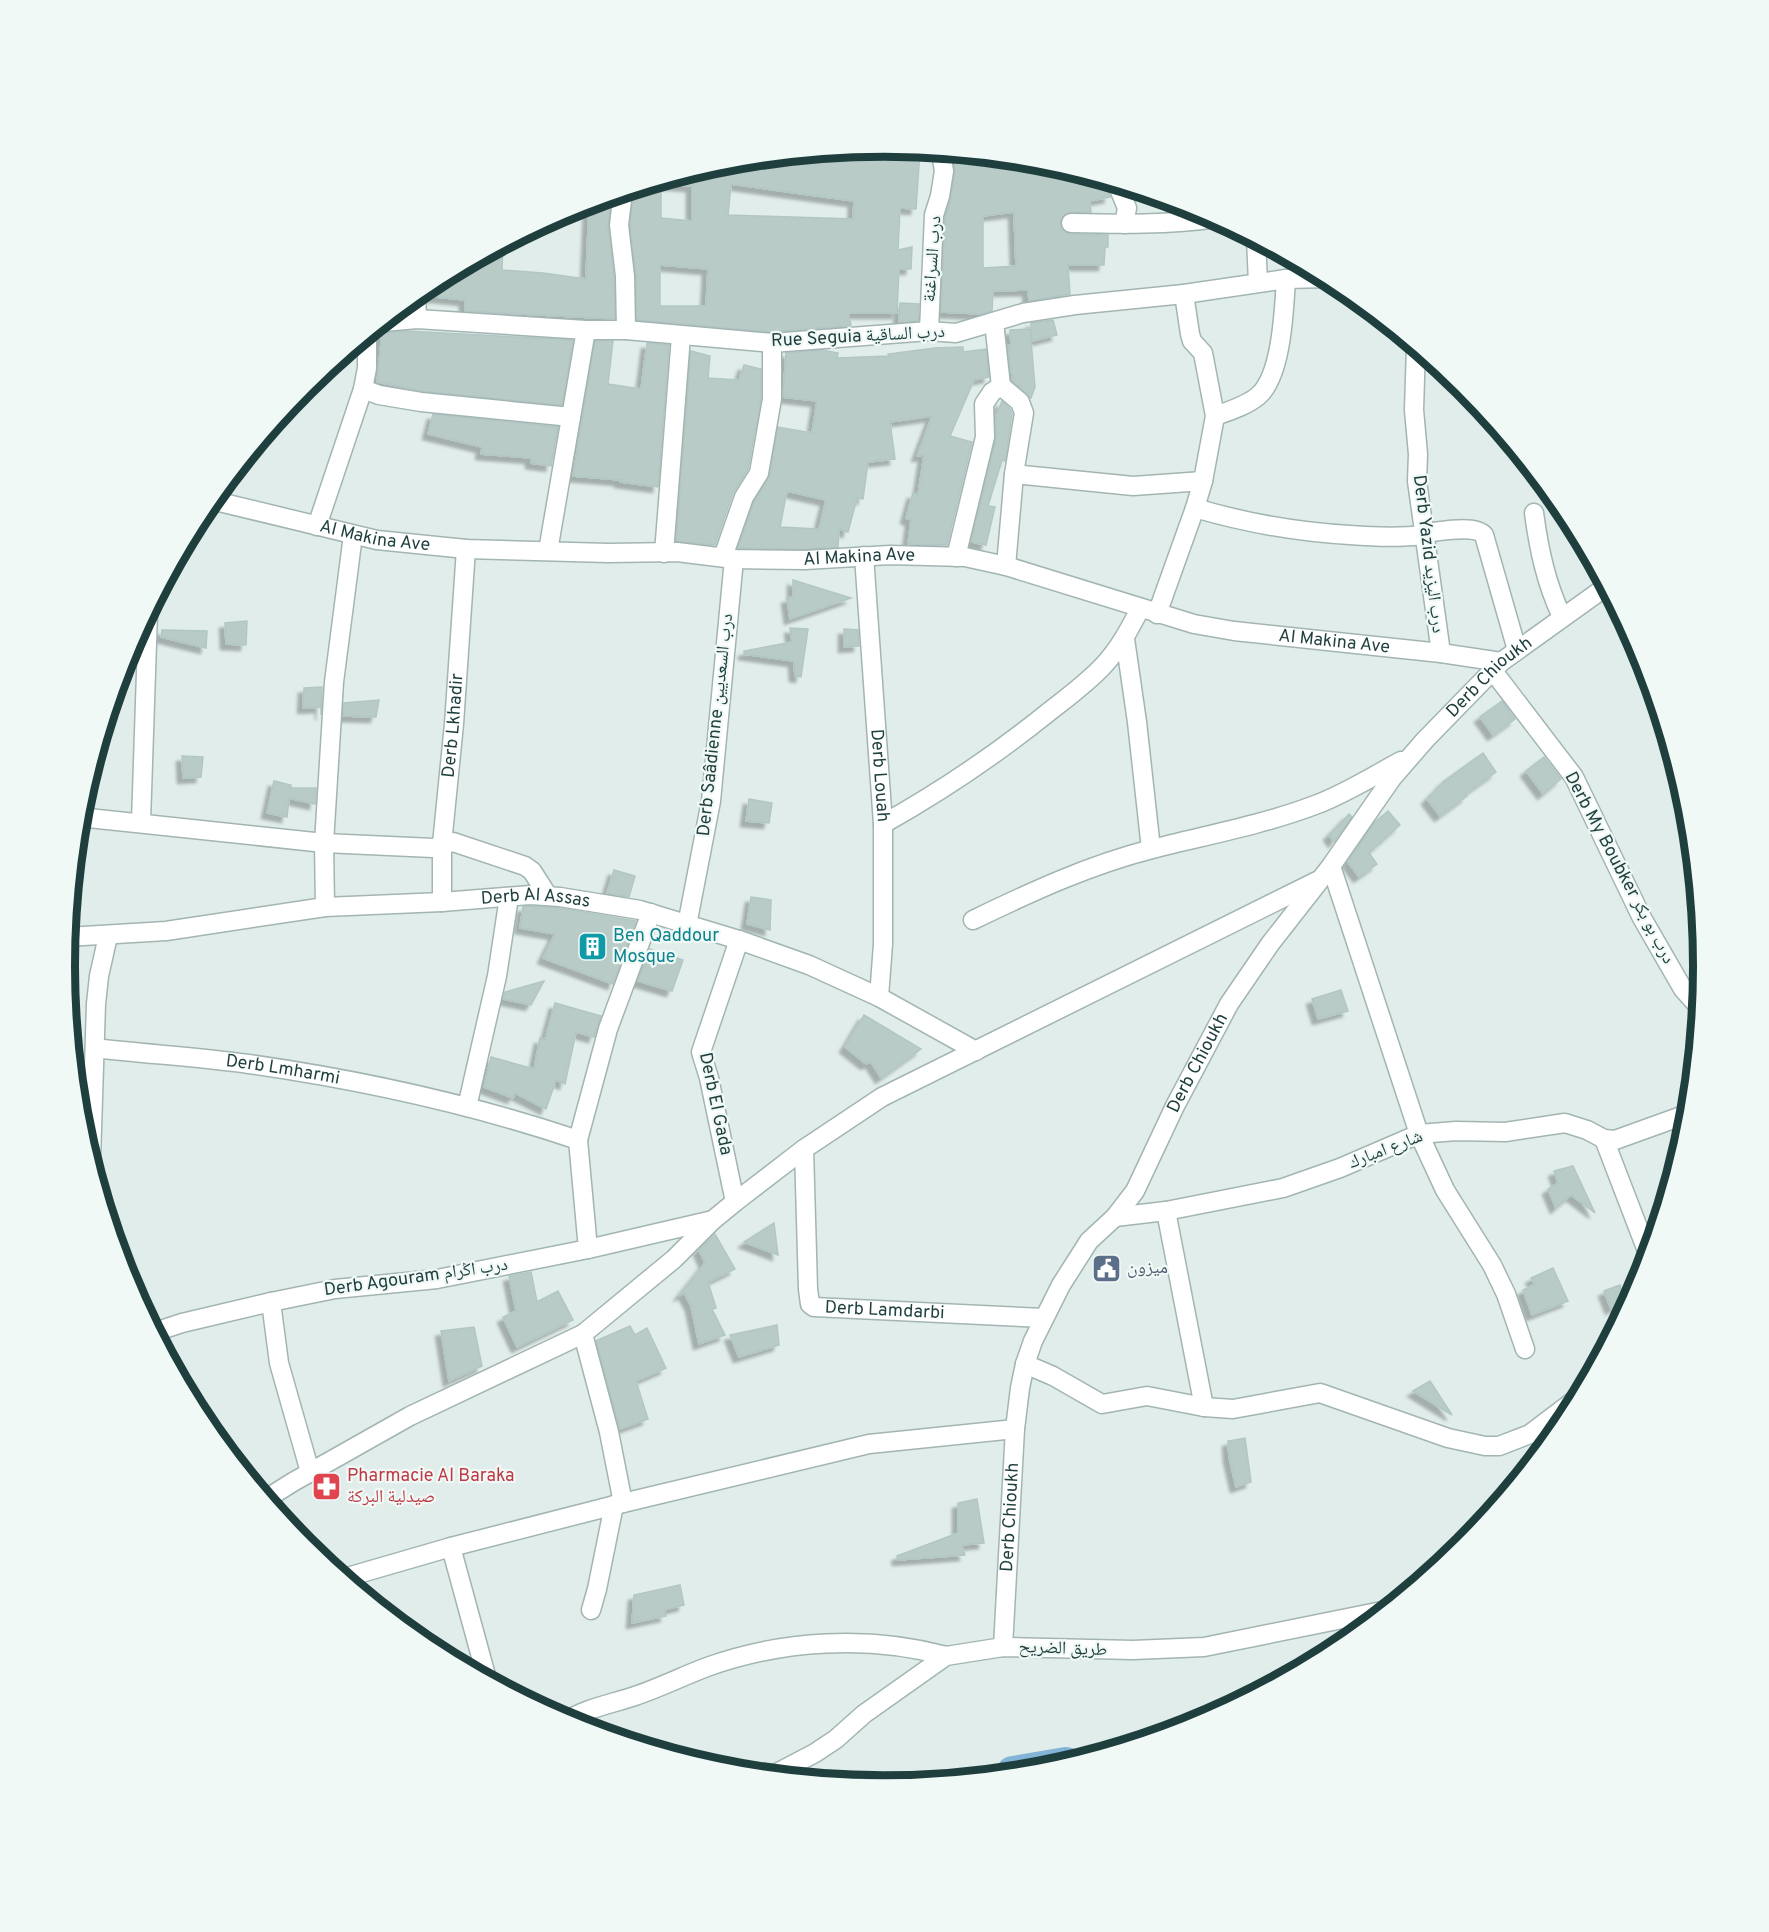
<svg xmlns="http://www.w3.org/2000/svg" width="1769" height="1932" viewBox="0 0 1769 1932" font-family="Overpass,'Noto Naskh Arabic',sans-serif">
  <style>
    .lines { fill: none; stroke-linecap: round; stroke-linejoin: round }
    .river { stroke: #83b4d7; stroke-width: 34 }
    .building { fill: #b8cbc7; stroke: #b2c7c4; stroke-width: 1.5; fill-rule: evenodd; filter: url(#shadow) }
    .minor-casing { stroke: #a2b5b3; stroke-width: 21 }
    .minor { stroke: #fff; stroke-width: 18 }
    .labels { text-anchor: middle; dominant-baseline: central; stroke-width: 4.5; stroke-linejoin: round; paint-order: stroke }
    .street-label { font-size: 18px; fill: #1f3f3f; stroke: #f1f9f7 }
    .culture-label { font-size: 18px; fill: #0d838f; stroke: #f1f9f7; text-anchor: start }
    .service-label { font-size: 18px; fill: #4e5e75; stroke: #f1f9f7; text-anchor: start }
    .health-label { font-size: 18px; fill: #be3a42; stroke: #f1f9f7; text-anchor: start }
    .rim { fill: none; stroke: #1f3f3f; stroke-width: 8 }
  </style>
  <defs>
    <filter id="shadow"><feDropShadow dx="-5.5" dy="5.5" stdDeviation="1.5" flood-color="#0004"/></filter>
  </defs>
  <rect width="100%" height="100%" fill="#e0edea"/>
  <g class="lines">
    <polyline class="river" points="1013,1773 1066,1764"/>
  </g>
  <g class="building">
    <path d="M885,146L920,150L916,209L900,208L898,250L912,247L911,269H899L897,313H848L851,325L846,326L772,332L637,320L636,275L630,225L634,189L725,162ZM661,184L692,186V221L661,218ZM731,184L854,201L853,219L728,215ZM660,265L708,269L706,306H660Z"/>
    <path d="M952,153L1002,158V161L1040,162L1039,174L1081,176V173L1107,181L1106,188L1110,197L1090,201L1091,212L1066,213L1060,222L1061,229L1070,234L1108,235V247H1105L1104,265H1068L1070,294L1029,301L1028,290L993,291L992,311L982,314L941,312L945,217L951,198L955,172ZM1014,212L1016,266L983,268V216Z"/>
    <polygon points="611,196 608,226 614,277 615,319 465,311 465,300 427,296 424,288 429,284 503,245 502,270 543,273 586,279 589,203"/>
    <polygon points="900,303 919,304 918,321 899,322"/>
    <polygon points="1053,320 1057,335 1032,341 1031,323"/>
    <polygon points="1030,329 1035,387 1031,398 1012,380 1013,374 1011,374 1008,345 1011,345 1010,330"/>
    <polygon points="407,331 573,340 562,405 422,391 377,382 382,333"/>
    <polygon points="595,341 613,341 608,384 641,389 647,343 669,345 658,487 620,482 621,480 573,476"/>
    <path d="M963,347V352L986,349L989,377L974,380L950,436L972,442L947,545L908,544L911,520L906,518L913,493L918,495L924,455L917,456L932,416L890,422L895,459L868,462L863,499L857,498L848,532L839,529L838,547L805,549L738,548L754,502L770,475L778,427L812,433L817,401L783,397L786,353L822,350L838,353L837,358L889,356L888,354L935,348ZM787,491L826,500L819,529L780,527Z"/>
    <polygon points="691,351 710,356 708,378 739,380 744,365 761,369 761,398 748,469 733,493 715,545 676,541"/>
    <polygon points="1002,401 1010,409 1012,414 1005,461 1002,460 988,506 995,507 986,545 971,542 996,440 996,416"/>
    <polygon points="433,414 558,427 551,466 531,463 531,458 481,454 482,447 428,434"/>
    <polygon points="793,580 851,598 790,619 787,598 793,597"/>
    <polygon points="247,621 246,645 226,644 225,623"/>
    <polygon points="790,628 808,629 801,677 795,676 794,661 744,654 744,651 792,642"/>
    <polygon points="844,629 858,630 859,646 844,647"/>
    <polygon points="162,630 207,631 206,648 161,637"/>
    <polygon points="322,687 321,715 321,707 303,708 304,688"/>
    <polygon points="379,700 376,717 343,716 344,703"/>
    <polygon points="1502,701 1515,719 1493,735 1480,717"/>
    <polygon points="1483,753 1496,772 1465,794 1467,796 1440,816 1427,799 1444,781"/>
    <polygon points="182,756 203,757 201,777 183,778"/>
    <polygon points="1544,757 1561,779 1543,794 1526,771"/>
    <polygon points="274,781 291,785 291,788 316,788 315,804 289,798 287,817 267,813"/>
    <polygon points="749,799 772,803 769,823 746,821"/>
    <polygon points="1388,811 1400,825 1369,853 1377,864 1359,877 1348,862 1374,823"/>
    <polygon points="1349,814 1352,817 1334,842 1329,835"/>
    <polygon points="614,870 635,876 629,897 607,893"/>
    <polygon points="751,897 771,900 770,930 747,924"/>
    <polygon points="530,906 559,908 636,921 613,984 543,958 555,934 520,928 523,907"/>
    <polygon points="650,949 683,960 672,991 638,981"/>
    <polygon points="544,981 531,1005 503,999 505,992"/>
    <polygon points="1341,990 1348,1011 1318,1019 1312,999"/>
    <polygon points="555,1003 601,1016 594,1037 576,1032 565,1084 556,1080 546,1109 515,1093 513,1098 484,1087 491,1057 534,1069 540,1038 545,1040"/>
    <polygon points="864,1015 884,1027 921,1049 881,1078 871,1062 866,1064 845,1047"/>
    <polygon points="1573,1166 1595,1213 1571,1195 1556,1208 1548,1189 1558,1183 1554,1171"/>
    <polygon points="774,1223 778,1255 744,1242"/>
    <polygon points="715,1234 735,1269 708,1282 716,1308 712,1309 725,1335 699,1344 691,1306 684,1293 679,1296 705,1263 699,1250"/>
    <polygon points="1553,1268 1568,1301 1532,1315 1523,1290 1535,1284 1531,1278"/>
    <polygon points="531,1272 537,1302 558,1291 573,1320 517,1347 503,1317 516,1311 509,1276"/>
    <polygon points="1620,1285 1624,1301 1611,1309 1604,1291"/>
    <polygon points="777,1325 779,1345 739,1357 730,1335"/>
    <polygon points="630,1326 635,1335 647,1328 666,1368 636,1381 648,1419 620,1429 596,1341"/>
    <polygon points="474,1327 482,1366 449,1381 441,1331"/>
    <polygon points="1430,1381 1452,1415 1413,1391"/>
    <polygon points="1245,1438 1251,1482 1236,1487 1229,1457 1228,1441"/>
    <polygon points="977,1499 984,1543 962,1545 965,1555 898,1560 897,1556 958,1533 958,1503"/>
    <polygon points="680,1585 684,1605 664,1610 666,1616 632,1623 634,1595"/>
  </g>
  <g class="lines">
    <defs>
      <g id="minor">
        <polyline points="1117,184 1127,208 1124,224"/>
        <polyline points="623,192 619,225 625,276 626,330"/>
        <path d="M1071,223C1119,224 1169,225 1217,218"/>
        <polyline points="1256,239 1258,282"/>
        <polyline points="1184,294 1190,334 1192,341 1203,353 1215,416"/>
        <polyline points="416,295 417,319"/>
        <polyline points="383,322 417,319 586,330 626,330 772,343 929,331 956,333 1023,313 1075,305 1184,294 1286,279 1329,278"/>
        <polyline points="994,322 1001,386 1020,402 1024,413 1014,474 1006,566"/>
        <polyline points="929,331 934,215 940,196 944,171 941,152"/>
        <polyline points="1416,346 1414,410 1418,454 1417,481 1441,653"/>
        <polyline points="363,389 379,395 421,402 571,417"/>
        <polyline points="1014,474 1133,486 1203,481"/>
        <path id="s1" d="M211,500L377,540L466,549L608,553L677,552L734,559L805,560L890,555L965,557L1006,566L1194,624L1234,631L1441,653L1501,662"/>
        <path d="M1195,508C1246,523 1297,532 1350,535C1375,537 1398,538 1424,535"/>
        <path d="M1534,513C1539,550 1546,583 1562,617"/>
        <polyline points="317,526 363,389 367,368 367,335"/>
        <path d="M1423,533C1438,532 1474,524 1484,535L1517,650"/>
        <polyline points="548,551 586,330"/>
        <polyline points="664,553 681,336"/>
        <path id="s2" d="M864,556L883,824V944L879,997"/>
        <polyline points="723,557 744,497 759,473 772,399 772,343"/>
        <polyline points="956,557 985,437 984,404 992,392 1001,386"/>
        <path d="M1157,614L1195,508L1203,481L1215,416C1229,411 1246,406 1258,396C1282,376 1284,309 1286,279"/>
        <polyline points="1125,639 1137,722 1151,849"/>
        <polyline points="126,655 146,659"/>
        <polyline points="1493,671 1574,777 1642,918 1683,989 1700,1008"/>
        <polyline points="79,817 324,843 433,848 453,842 525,866 532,871 548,896"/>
        <polyline points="141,822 148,613"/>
        <path d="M883,824C942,791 998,753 1050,711C1068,697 1087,683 1103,666C1119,649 1129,630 1140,609"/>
        <polyline points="1331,866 1419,1134 1445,1190 1492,1265 1506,1294 1525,1349"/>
        <path id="s3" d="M442,902V844L454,724L466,549"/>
        <polyline points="325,907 324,843 334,682 353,535"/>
        <path d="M973,920C1031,892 1089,865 1152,849C1207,835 1262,825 1315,805C1345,794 1373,776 1401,761"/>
        <polyline points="687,925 711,801 734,559"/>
        <path id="s4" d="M67,937L166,931L325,907L442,902L530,895L560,897L640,910L739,940L809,965L879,997L976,1051"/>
        <path id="s5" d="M95,1048C146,1054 198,1057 249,1064C361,1080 471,1104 578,1140"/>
        <polyline points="467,1107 497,976 509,897"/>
        <polyline points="1604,1139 1649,1256"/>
        <path id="s6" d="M804,1149L808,1289L810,1304L814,1307L1044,1318"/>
        <polyline points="91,1160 96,1004 99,976 108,936"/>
        <polyline points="735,1202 709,1078 701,1052 739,940"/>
        <polyline points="1166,1211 1204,1407"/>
        <polyline points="1115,1217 1166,1211 1283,1188 1340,1168 1419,1134 1456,1131 1505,1132 1565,1123 1587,1130 1604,1139 1615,1140 1690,1113"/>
        <polyline points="588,1249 578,1140 608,1029 651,913"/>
        <polyline points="271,1302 279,1363 310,1472"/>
        <polyline points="155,1332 182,1323 271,1302 335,1289 437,1279 588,1249 713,1220"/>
        <polyline points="583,1334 609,1432 623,1503"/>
        <polyline points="1025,1364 1053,1376 1102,1404 1147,1396 1204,1407 1233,1409 1320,1393 1448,1438 1485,1446 1499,1446 1530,1434 1579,1397"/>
        <polyline points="266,1499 293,1482 410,1416 583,1334 674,1259 713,1220 735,1202 804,1149 882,1097 1317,881"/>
        <polyline points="451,1547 487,1679"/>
        <polyline points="344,1578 451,1547 623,1503 869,1444 1015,1429"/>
        <polyline points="591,1610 597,1589 614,1505"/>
        <path id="s7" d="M1003,1647L1015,1429L1020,1388L1025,1364L1033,1341L1061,1285L1089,1241L1115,1217L1135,1191L1175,1106L1229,1004L1270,944L1331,866L1392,778L1425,740L1501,662L1607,586"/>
        <path d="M566,1721C587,1708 611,1704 635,1696C659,1688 683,1676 707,1667C782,1640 869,1635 946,1656"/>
        <polyline points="773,1775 815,1753 836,1739 864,1714 946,1656 1003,1647 1133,1650 1204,1647 1387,1610"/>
      </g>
    </defs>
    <use href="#minor" class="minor-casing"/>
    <use href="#minor" class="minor"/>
  </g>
  <defs>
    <symbol id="building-square" viewBox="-11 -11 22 22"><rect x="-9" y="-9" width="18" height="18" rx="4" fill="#0f9aa8" stroke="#f1f9f7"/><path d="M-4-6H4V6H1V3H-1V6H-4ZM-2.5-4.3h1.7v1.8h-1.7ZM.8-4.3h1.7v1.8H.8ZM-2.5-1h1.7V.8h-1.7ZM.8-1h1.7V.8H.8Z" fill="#fff"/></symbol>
    <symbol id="civic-square" viewBox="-11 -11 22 22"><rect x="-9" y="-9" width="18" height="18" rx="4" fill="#5c6f8a" stroke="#f1f9f7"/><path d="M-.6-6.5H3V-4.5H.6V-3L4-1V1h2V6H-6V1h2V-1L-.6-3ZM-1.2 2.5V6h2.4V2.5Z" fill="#fff"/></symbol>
    <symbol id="pharmacy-square" viewBox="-11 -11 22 22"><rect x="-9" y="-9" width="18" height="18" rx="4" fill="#e0444e" stroke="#f1f9f7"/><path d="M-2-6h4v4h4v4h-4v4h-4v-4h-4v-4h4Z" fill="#fff"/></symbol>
  </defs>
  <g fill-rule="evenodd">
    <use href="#building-square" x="576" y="930" width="33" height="33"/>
    <use href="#civic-square" x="1090" y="1252" width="33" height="33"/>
    <use href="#pharmacy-square" x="310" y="1470" width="33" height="33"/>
  </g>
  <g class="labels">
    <g class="street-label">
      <text transform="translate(933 259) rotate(-86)">درب السراغنة</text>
      <text transform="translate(858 337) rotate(-3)">Rue Seguia درب الساقية</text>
      <text stroke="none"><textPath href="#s1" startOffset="168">Al Makina Ave</textPath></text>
      <text transform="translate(1428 554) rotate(83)">Derb Yazid درب اليزيد</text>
      <text stroke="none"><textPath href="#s1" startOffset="654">Al Makina Ave</textPath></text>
      <text stroke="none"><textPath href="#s1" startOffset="1140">Al Makina Ave</textPath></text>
      <text stroke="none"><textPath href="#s7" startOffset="1120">Derb Chioukh</textPath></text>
      <text stroke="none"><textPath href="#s3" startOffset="177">Derb Lkhadir</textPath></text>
      <text transform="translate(716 725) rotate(-84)">Derb Saâdienne درب السعديين</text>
      <text stroke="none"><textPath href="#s2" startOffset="220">Derb Louah</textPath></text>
      <text transform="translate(1619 868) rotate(62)">Derb My Boubker درب بو بكر</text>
      <text stroke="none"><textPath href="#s4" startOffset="471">Derb Al Assas</textPath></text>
      <text stroke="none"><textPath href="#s7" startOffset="634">Derb Chioukh</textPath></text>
      <text stroke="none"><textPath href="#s5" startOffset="189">Derb Lmharmi</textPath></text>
      <text transform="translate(715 1104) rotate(78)">Derb El Gada</text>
      <text transform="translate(1386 1150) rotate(-21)">شارع امبارك</text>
      <text transform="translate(416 1278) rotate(-8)">Derb Agouram درب اڭرام</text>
      <text stroke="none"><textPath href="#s6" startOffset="231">Derb Lamdarbi</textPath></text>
      <text stroke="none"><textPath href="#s7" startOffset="130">Derb Chioukh</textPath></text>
      <text transform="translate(1063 1649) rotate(2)">طريق الضريح</text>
    </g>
    <g class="culture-label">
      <text x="613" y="936">Ben Qaddour<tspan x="613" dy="21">Mosque</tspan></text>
    </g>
    <g class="service-label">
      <text x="1127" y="1268">ميزون</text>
    </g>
    <g class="health-label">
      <text x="347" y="1476">Pharmacie Al Baraka<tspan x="347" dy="21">صيدلية البركة</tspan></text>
    </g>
  </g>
  <path d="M0 0H1769V1932H0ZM75 966a809 809 0 1 1 1618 0a809 809 0 1 1-1618 0Z" fill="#f1f9f7" fill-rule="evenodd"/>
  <path class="rim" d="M75 966a809 809 0 1 1 1618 0a809 809 0 1 1-1618 0Z"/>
</svg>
